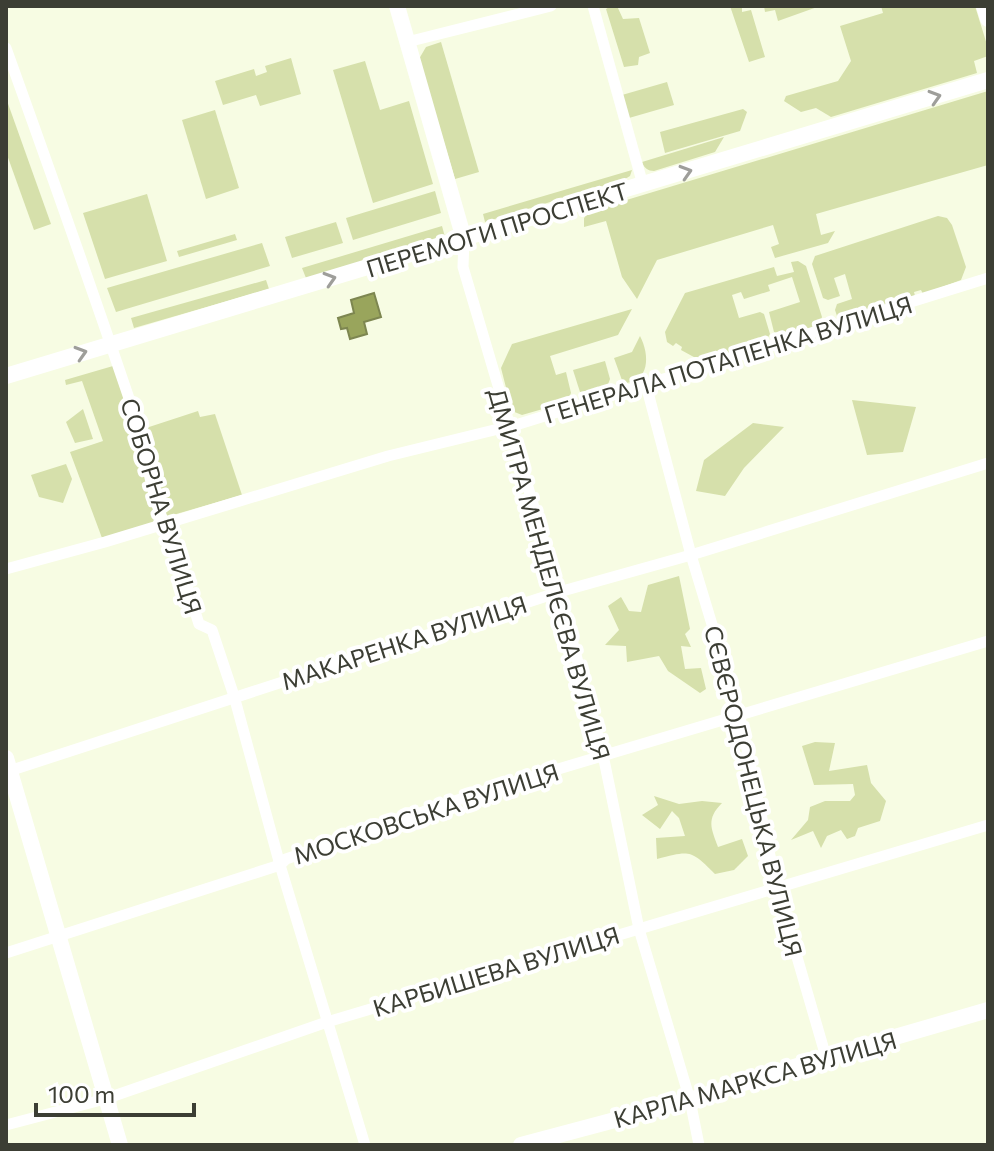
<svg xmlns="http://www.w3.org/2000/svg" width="994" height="1151" viewBox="0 0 994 1151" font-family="Commissioner,sans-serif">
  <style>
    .green { fill: #d6e0ab }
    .water { fill: #99a55c; stroke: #7d8650; stroke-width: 2 }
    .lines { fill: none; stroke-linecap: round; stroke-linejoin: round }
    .street { stroke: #fff; stroke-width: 11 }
    .secondary { stroke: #fff; stroke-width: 16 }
    .primary { stroke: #fff; stroke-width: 16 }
    .oneway { stroke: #9e9e9a }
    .labels { text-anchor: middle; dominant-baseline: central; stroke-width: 8; stroke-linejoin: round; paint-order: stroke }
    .street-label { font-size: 24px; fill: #3c3e34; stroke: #fff }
  </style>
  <rect width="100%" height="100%" fill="#f7fce3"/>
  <g class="green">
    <polygon points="611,6 617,6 623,19 639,18 650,53 639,57 638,65 624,67 606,9"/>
    <polygon points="730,6 742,6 742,12 751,10 765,57 749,62"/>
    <polygon points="764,6 820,6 778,21 775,10 765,12"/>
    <polygon points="881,6 975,6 988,48 988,56 974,61 977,73 831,117 816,108 801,112 784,101 786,96 838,81 851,61 840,26 883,13"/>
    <polygon points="441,42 479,172 455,179 419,59 426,47"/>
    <polygon points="291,58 301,94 260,106 256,95 223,105 215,81 254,69 256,76 267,72 265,66"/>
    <polygon points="365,61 380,110 409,101 433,184 373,203 333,70"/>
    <polygon points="667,82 674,105 629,118 622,95"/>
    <polygon points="988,91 988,165 816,214 821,235 835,231 828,243 775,258 771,247 779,244 773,225 657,260 637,299 622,277 606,221 584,227 584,218 590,211"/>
    <polygon points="6,98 51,224 34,230 6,152"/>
    <polygon points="743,109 747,112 740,131 665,153 660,132"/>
    <polygon points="215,110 239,188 206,199 182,120"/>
    <path d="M724,137L715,152L654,171C648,171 644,168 642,162Z"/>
    <polygon points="632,170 630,176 625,179 485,222 483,214"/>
    <polygon points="435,191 441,213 353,240 346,218"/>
    <polygon points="147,194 167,261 105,279 83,213"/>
    <polygon points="938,216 947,218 952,225 966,267 961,280 923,294 921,290 914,292 915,296 843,318 837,316 835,310 837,304 852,299 845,274 834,278 840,296 828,300 823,298 812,264 815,256"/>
    <polygon points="336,222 343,243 292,258 285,237"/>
    <polygon points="442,226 445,237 306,278 302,268"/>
    <polygon points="235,234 237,240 179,257 177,251"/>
    <polygon points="262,243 270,266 116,312 107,288"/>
    <polygon points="798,261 806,266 822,317 819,325 783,337 774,332 769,312 800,302 792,277 768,285 770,291 744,299 741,292 732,295 739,318 760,312 764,314 770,334 765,342 703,362 681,350 682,347 676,343 673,346 667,342 665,332 685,293 774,267 777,276 794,272 791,262"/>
    <polygon points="266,280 269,289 134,328 131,318"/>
    <polygon points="632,309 618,335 550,356 556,375 566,372 571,393 567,402 522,415 512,411 501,368 512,344"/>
    <path d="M640,336C650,355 650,383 623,383L614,358L632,352Z"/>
    <polygon points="605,361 610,379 607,387 589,395 580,392 573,370"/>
    <polygon points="113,366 135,429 158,515 153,523 102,538 70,452 103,441 82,381 66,385 65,380"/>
    <polygon points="852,400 916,407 903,452 867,455"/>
    <polygon points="83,409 93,439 75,443 66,422"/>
    <polygon points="198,411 200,417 215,414 242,495 166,517 146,443 146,428"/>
    <polygon points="753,423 784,427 744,468 725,496 696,491 704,460"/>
    <polygon points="66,464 72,479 63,503 39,497 31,475"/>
    <polygon points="679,576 690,629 685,634 691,647 681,646 685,669 701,668 706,689 700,693 668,671 659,656 627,662 626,646 605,645 619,630 608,606 621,597 629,611 641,612 648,585"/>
    <polygon points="815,742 835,743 829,771 867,765 871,783 886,801 880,821 858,828 855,836 847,839 841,830 827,836 821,848 813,831 791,840 808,820 810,807 825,801 850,801 855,795 853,784 814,785 802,746"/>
    <path d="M654,796L679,804L702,801L722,803C706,819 711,828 718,847L742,839L748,856L734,870L715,874C690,849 690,851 657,859L656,838L685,836L679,818L672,811L660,829L642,815L658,805Z"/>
  </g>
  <polygon class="water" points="374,293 381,317 364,322 367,334 350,339 347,328 341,329 338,318 354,313 351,300"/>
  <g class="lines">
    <g class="street">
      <polyline points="593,6 643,185"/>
      <polyline points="407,42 551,6"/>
      <path d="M6,48C51,173 95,297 137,422C149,458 149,500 170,533L199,624L212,630L234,696L280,865L365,1145"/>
      <polyline points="464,239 463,267 559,592 603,755 639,929 690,1100 699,1145"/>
      <polyline points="646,385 691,555 740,717 777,888 826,1057"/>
      <polyline points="6,569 105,542 388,456 519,424 988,278"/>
      <polyline points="6,772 559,592 691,555 988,463"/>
      <polyline points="6,953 280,865 286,859 481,792 988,641"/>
      <polyline points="6,1125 105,1099 327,1022 988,825"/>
    </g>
    <g class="secondary">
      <polyline points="397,6 464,239"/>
      <polyline points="984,6 988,19"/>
      <polyline points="6,758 120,1145"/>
      <polyline points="521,1145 690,1100 826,1057 988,1010"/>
    </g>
    <polyline class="primary" points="6,376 988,80"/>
  </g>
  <defs><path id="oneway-chevron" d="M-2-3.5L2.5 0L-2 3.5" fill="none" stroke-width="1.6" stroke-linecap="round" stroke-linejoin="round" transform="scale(2)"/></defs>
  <g class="oneway">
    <use href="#oneway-chevron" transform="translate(935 97) rotate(-17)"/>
    <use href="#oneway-chevron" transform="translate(686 172) rotate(-17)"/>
    <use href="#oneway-chevron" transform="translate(330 279) rotate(-17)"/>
    <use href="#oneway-chevron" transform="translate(81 353) rotate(-17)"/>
  </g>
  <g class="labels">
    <g class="street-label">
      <text transform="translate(497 229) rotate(-17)">ПЕРЕМОГИ ПРОСПЕКТ</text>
      <text transform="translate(728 359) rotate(-17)">ГЕНЕРАЛА ПОТАПЕНКА ВУЛИЦЯ</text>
      <text transform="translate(162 506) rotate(73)">СОБОРНА ВУЛИЦЯ</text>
      <text transform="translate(550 574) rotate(74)">ДМИТРА МЕНДЕЛЄЄВА ВУЛИЦЯ</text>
      <text transform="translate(404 642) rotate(-18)">МАКАРЕНКА ВУЛИЦЯ</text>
      <text transform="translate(754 791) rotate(76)">СЄВЄРОДОНЕЦЬКА ВУЛИЦЯ</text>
      <text transform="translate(426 813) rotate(-18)">МОСКОВСЬКА ВУЛИЦЯ</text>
      <text transform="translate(496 971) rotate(-17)">КАРБИШЕВА ВУЛИЦЯ</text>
      <text transform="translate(755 1079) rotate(-16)">КАРЛА МАРКСА ВУЛИЦЯ</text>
    </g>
  </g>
  <rect width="994" height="1151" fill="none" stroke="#3c3e34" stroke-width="16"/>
  <path d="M36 1103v12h158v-12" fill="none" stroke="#3c3e34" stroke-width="4"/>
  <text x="48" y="1103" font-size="24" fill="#3c3e34" stroke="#ffffff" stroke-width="6" paint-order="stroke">100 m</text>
</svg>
